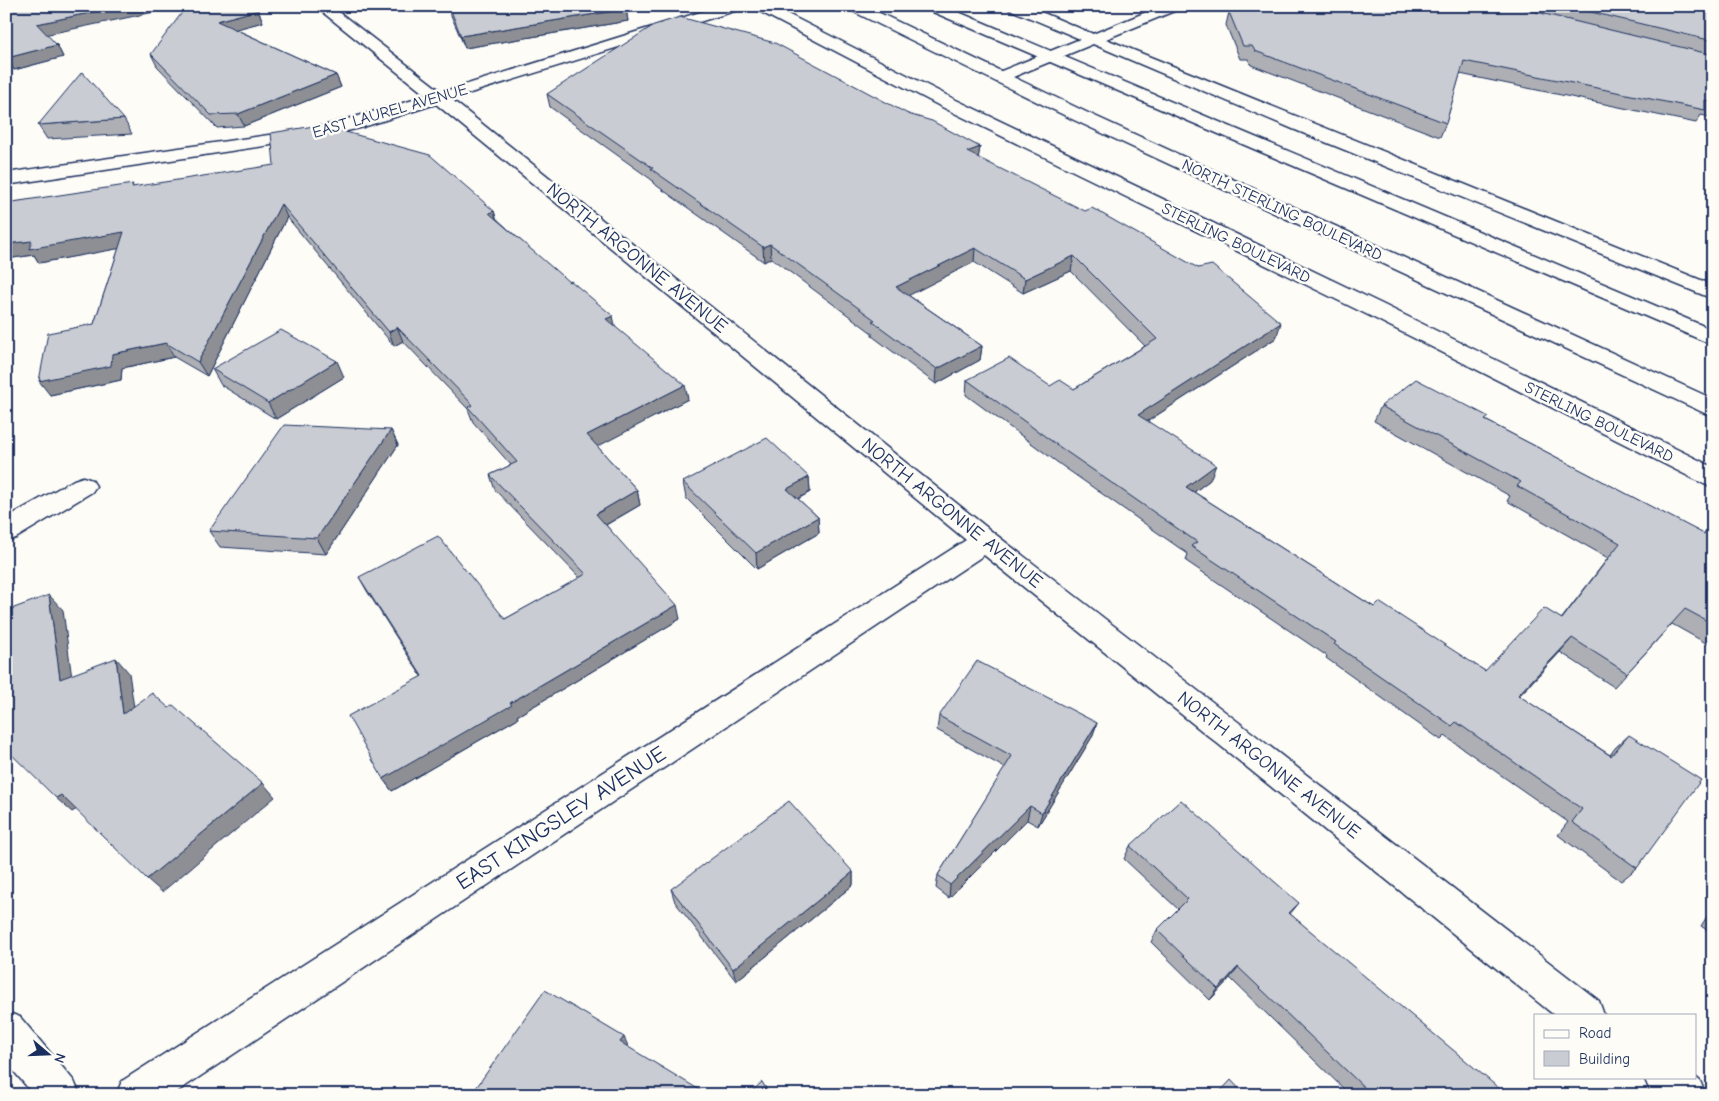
<svg xmlns="http://www.w3.org/2000/svg" width="1719" height="1101" viewBox="0 0 1719 1101" font-family="'Comic Neue',sans-serif">
  <style>
    .lines { fill: none; stroke-linecap: round; stroke-linejoin: round }
    .minor-casing { stroke: #1b2f5e; stroke-width: 3 }
    .primary-casing { stroke: #1b2f5e; stroke-width: 3 }
    .minor { fill: #fdfcf7; fill-rule: evenodd }
    .primary { fill: #fdfcf7; fill-rule: evenodd }
    .wall { fill: #adafb5; stroke: #1b2f5e }
    .shaded-wall { fill: #8d8f94; stroke: #1b2f5e }
    .building { fill: #c9ccd3; stroke: #1b2f5e }
    .labels { text-anchor: middle; dominant-baseline: central; stroke-width: 5; stroke-linejoin: round; paint-order: stroke }
    .far-street-label { font-size: 16px; fill: #1b2f5e; stroke: #fdfcf7 }
    .street-label { font-size: 19px; fill: #1b2f5e; stroke: #fdfcf7 }
    .near-street-label { font-size: 22px; fill: #1b2f5e; stroke: #fdfcf7 }
  </style>
  <rect width="100%" height="100%" fill="#fdfcf7"/>
  <filter id="ink" filterUnits="userSpaceOnUse"><feTurbulence type="fractalNoise" baseFrequency=".02" numOctaves="2"/><feDisplacementMap in="SourceGraphic" scale="10" xChannelSelector="R" yChannelSelector="G"/><feConvolveMatrix kernelMatrix="1 2 1 2 8 2 1 2 1" color-interpolation-filters="sRGB"/></filter>
  <g filter="url(#ink)">
    <g class="lines">
      <defs>
        <g id="minor">
          <polygon points="315,6 331,6 442,92 720,6 743,6 741,9 451,99 995,534 1599,1001 1604,1015 1554,1015 984,555 172,1095 116,1095 122,1081 966,540 436,104 360,128 317,138 6,185 6,173 317,128 427,96"/>
          <polygon points="753,6 772,6 952,98 1382,304 1713,467 1713,487 1704,484 1366,314 940,106 755,9"/>
          <polygon points="1007,6 1027,6 1093,34 1161,6 1181,6 1179,9 1106,39 1713,285 1713,299 1293,129 1093,44 1006,80 994,80 992,77 994,74 1080,39 1009,9"/>
          <polygon points="83,477 92,480 96,486 92,492 16,538 6,541 6,518 74,480"/>
          <polygon points="6,1012 20,1017 74,1081 80,1095 34,1095 6,1062"/>
          <polygon points="1644,1077 1695,1077 1700,1081 1706,1095 1654,1095 1650,1091"/>
        </g>
        <g id="primary">
          <polygon points="846,6 865,6 1086,112 1713,399 1713,417 1074,120 848,9"/>
          <polygon points="924,6 944,6 1713,330 1713,345 926,9"/>
        </g>
      </defs>
      <use href="#minor" class="minor-casing"/>
      <use href="#primary" class="primary-casing"/>
      <use href="#minor" class="minor"/>
      <use href="#primary" class="primary"/>
    </g>
    <g class="wall">
      <polygon points="6,6 47,35 57,45 63,57 14,70 6,61"/>
      <polygon points="447,6 620,6 626,9 628,21 465,48"/>
      <polygon points="1243,6 1713,6 1713,118 1701,115 1696,123 1460,74 1446,123 1440,137 1251,65 1248,59 1240,59 1226,25 1229,12"/>
      <polygon points="258,10 263,22 235,29 336,75 341,87 244,126 217,128 157,66 151,54"/>
      <polygon points="547,94 908,114 980,147 978,158 1276,338 1148,421 1210,480 1194,492 1374,607 1485,671 1562,618 1608,558 1507,501 1510,496 1374,421 1381,406 1487,421 1703,534 1710,526 1713,527 1713,647 1672,624 1614,687 1560,652 1519,696 1610,755 1615,748 1629,735 1637,868 1621,881 1558,835 1568,822 1445,736 1441,740 1326,658 1327,656 1186,561 1188,554 1061,465 966,395 967,380 1074,389 1145,346 1071,271 1023,293 974,262 908,295 982,346 980,360 936,384 872,336 872,333 771,258 764,262 653,183 652,180 550,107"/>
      <polygon points="124,119 132,134 47,139 38,125"/>
      <polygon points="134,187 494,211 496,218 615,327 688,399 597,446 637,490 640,505 606,525 680,619 517,716 518,718 392,791 383,779 421,676 367,591 359,577 505,619 580,578 495,490 490,475 511,465 473,422 468,409 403,341 394,346 287,217 207,376 174,357 122,368 121,380 50,395 94,324 119,248 39,263 34,255 6,259 6,203"/>
      <polygon points="212,369 344,377 276,419 221,385"/>
      <polygon points="391,430 398,445 326,554 220,547 209,531"/>
      <polygon points="809,477 810,492 798,499 818,517 819,533 757,569 686,498 683,482"/>
      <polygon points="939,716 1097,723 1092,737 1038,826 1027,820 949,898 936,888 938,875 1005,768 937,730"/>
      <polygon points="1130,846 1299,903 1290,914 1498,1095 1350,1095 1230,978 1210,1000 1151,942 1157,930 1178,909 1124,859"/>
      <polygon points="853,872 853,885 736,981 675,902 671,889"/>
      <polygon points="1713,907 1713,934 1701,926"/>
    </g>
    <g class="shaded-wall">
      <polygon points="122,6 183,6 44,35 37,24"/>
      <polygon points="626,9 628,21 465,48 461,36"/>
      <polygon points="258,10 263,22 222,33 217,21"/>
      <polygon points="57,45 63,57 14,70 7,58"/>
      <polygon points="336,75 341,87 244,126 238,114"/>
      <polygon points="980,147 978,160 967,152"/>
      <polygon points="281,204 287,217 207,376 198,362"/>
      <polygon points="494,211 498,225 489,213"/>
      <polygon points="124,232 133,246 39,263 34,255 6,259 6,244 32,241"/>
      <polygon points="770,244 771,258 764,262 763,247"/>
      <polygon points="975,248 974,262 896,302 896,287"/>
      <polygon points="1074,256 1071,271 1023,293 1025,279"/>
      <polygon points="613,316 616,330 606,319"/>
      <polygon points="1281,323 1276,338 1134,430 1138,415"/>
      <polygon points="397,327 403,341 394,346 389,332"/>
      <polygon points="166,343 174,357 122,368 121,380 50,395 39,381 112,354"/>
      <polygon points="982,346 980,360 936,384 937,369"/>
      <polygon points="337,361 344,377 276,419 268,403"/>
      <polygon points="685,385 688,399 591,450 587,435"/>
      <polygon points="391,430 398,445 326,554 317,538"/>
      <polygon points="1216,465 1210,480 1181,502 1186,487"/>
      <polygon points="809,477 810,492 788,504 787,489"/>
      <polygon points="637,490 640,505 600,528 596,514"/>
      <polygon points="818,517 819,533 757,569 756,553"/>
      <polygon points="49,595 63,610 74,694 60,679"/>
      <polygon points="677,605 680,619 517,716 518,718 392,791 383,779 510,703"/>
      <polygon points="1572,638 1560,652 1507,709 1518,695"/>
      <polygon points="116,658 129,673 137,729 123,714"/>
      <polygon points="1097,723 1092,737 1038,826 1042,813"/>
      <polygon points="263,783 275,797 162,892 147,879"/>
      <polygon points="61,795 77,809 72,812 56,798"/>
      <polygon points="1030,806 1027,820 949,898 950,885"/>
      <polygon points="853,872 853,885 736,981 733,969"/>
      <polygon points="1238,967 1230,978 1210,1000 1218,989"/>
      <polygon points="624,1037 629,1048 625,1053 620,1042"/>
    </g>
    <g class="building">
      <polygon points="6,6 122,6 37,24 57,45 7,58"/>
      <polygon points="187,6 253,6 258,10 217,21 336,75 238,114 211,115 151,54"/>
      <polygon points="449,6 620,6 626,9 461,36"/>
      <polygon points="1243,6 1512,6 1713,55 1713,102 1705,100 1705,110 1464,61 1446,123 1255,51 1252,46 1243,46 1229,12"/>
      <polygon points="1566,6 1713,6 1713,41"/>
      <polygon points="680,17 775,43 908,114 932,121 980,147 967,152 1085,211 1092,208 1198,268 1212,265 1281,323 1138,415 1216,465 1186,487 1374,607 1379,602 1485,671 1544,608 1562,619 1620,543 1517,486 1521,482 1381,406 1416,379 1489,417 1485,420 1704,534 1710,526 1713,527 1713,624 1685,609 1627,673 1572,638 1518,695 1611,756 1629,735 1701,780 1637,868 1572,822 1582,809 1456,722 1452,726 1334,644 1336,642 1191,546 1197,542 1064,450 967,380 1009,358 1050,386 1060,380 1074,389 1157,339 1074,256 1025,279 975,248 896,287 982,346 937,369 872,321 875,320 770,244 763,247 651,169 653,168 547,94 654,25"/>
      <polygon points="82,72 124,119 38,125"/>
      <polygon points="320,125 430,155 494,211 489,213 569,282 571,281 613,316 606,319 685,385 587,435 637,490 596,514 677,605 510,703 512,705 383,779 348,716 422,676 359,577 438,536 505,619 586,574 490,475 517,462 468,407 473,405 397,327 389,332 281,204 198,362 166,343 112,354 111,366 39,381 48,333 94,324 124,232 29,249 32,241 6,244 6,203 133,184 132,187 274,165 271,133"/>
      <polygon points="281,330 337,361 268,403 212,369"/>
      <polygon points="284,425 391,430 317,538 209,531"/>
      <polygon points="767,438 809,477 787,489 818,517 756,553 683,482"/>
      <polygon points="49,595 60,679 116,658 123,714 152,693 169,708 173,705 263,783 147,879 61,795 56,798 6,749 6,611"/>
      <polygon points="977,661 1097,723 1042,813 1030,806 950,885 938,875 1012,756 939,716"/>
      <polygon points="1181,800 1299,903 1289,913 1501,1090 1498,1095 1372,1095 1238,967 1218,989 1157,930 1188,899 1130,846"/>
      <polygon points="789,801 853,872 733,969 671,889"/>
      <polygon points="545,990 624,1037 620,1042 708,1095 471,1095"/>
      <polygon points="1231,1080 1245,1095 1217,1095"/>
      <polygon points="762,1082 770,1095 748,1095"/>
    </g>
  </g>
  <g class="labels">
    <g class="far-street-label">
      <text transform="translate(390 111) rotate(-16)">EAST LAUREL AVENUE</text>
      <text transform="translate(1282 210) rotate(25)">NORTH STERLING BOULEVARD</text>
      <text transform="translate(1236 243) rotate(26)">STERLING BOULEVARD</text>
      <text transform="translate(1599 422) rotate(26)">STERLING BOULEVARD</text>
    </g>
    <g class="street-label">
      <text transform="translate(637 258) rotate(39)">NORTH ARGONNE AVENUE</text>
      <text transform="translate(952 513) rotate(39)">NORTH ARGONNE AVENUE</text>
      <text transform="translate(1269 765) rotate(38)">NORTH ARGONNE AVENUE</text>
    </g>
    <g class="near-street-label">
      <text transform="translate(561 818) rotate(-33)">EAST KINGSLEY AVENUE</text>
    </g>
  </g>
  <rect width="1719" height="1101" fill="none" stroke="#fdfcf7" stroke-width="25"/>
  <rect x="12" y="12" width="1694" height="1076" fill="none" stroke="#1b2f5e" stroke-width="2" filter="url(#ink)"/>
  <rect x="1534" y="1014" width="162" height="65" fill="#fdfcf7" stroke="#a3aaba"/>
  <rect x="1544" y="1030" width="25" height="8" fill="#fdfcf7" stroke="#a3aaba"/>
  <text x="1579" y="1038" font-size="15" fill="#1b2f5e">Road</text>
  <rect x="1544" y="1051" width="25" height="15" fill="#c9ccd3" stroke="#a3aaba"/>
  <text x="1579" y="1064" font-size="15" fill="#1b2f5e">Building</text>
  <g transform="translate(48 1054) rotate(109)" stroke="#fdfcf7" stroke-width="4" paint-order="stroke">
  <path d="M0-4L9 19L0 12L-9 19Z" fill="#1b2f5e"/>
  <text y="-8" font-size="14" font-weight="bold" text-anchor="middle" fill="#1b2f5e">N</text>
  </g>
</svg>
